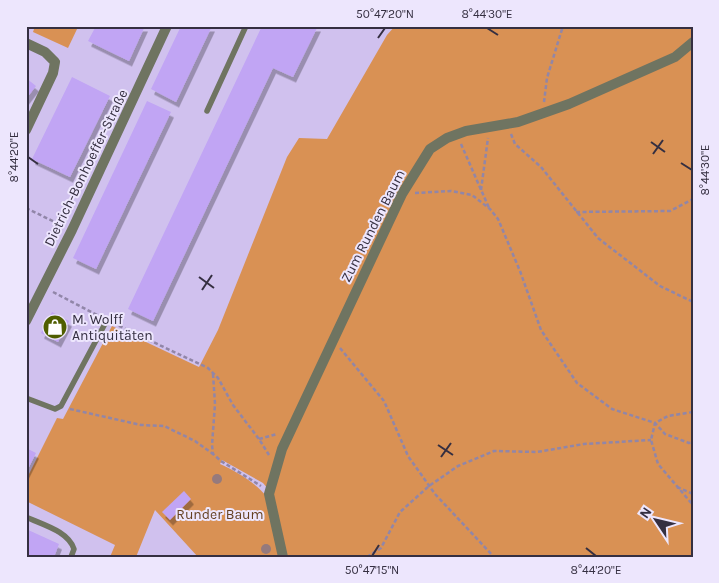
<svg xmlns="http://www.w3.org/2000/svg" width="719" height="583" viewBox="0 0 719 583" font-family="Karla,sans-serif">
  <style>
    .green { fill: #d99154; fill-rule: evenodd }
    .building { fill: #c1a5f4; filter: url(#shadow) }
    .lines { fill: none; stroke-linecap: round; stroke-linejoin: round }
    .path { stroke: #9186a8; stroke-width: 2.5; stroke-dasharray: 4 2.5; stroke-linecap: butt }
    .service { stroke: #6f7461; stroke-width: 5.5 }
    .minor { stroke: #6f7461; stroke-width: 10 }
    .tree { fill: #957a7d }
    .ticks { fill: none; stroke: #352f41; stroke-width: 2 }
    .labels { text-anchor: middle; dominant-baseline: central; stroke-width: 4; stroke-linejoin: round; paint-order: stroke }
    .street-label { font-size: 14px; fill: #352f41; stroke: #ede6fd }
    .poi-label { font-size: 14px; fill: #352f41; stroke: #ede6fd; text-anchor: start }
    .park-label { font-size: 14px; fill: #643f20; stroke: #ede6fd }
    .neatline { fill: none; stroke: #352f41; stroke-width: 2 }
    .ticks-label { font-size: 12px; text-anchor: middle; fill: #352f41 }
  </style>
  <defs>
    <filter id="shadow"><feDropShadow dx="3" dy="5.5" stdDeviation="0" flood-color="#0004"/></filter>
  </defs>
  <rect width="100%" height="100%" fill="#d0c1ee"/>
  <g class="green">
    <polygon points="35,26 78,26 78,27 68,48 33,32"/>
    <path d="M395,26H693V557H198L155,510L136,557H110L115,545L26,501V480L57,418L63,419L112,326L199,367L218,330L287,157L299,138L327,139L387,35ZM222,460L263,483L273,495L267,497C256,483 236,471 220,464Z"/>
  </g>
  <g class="building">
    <polygon points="96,26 145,26 129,61 88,41"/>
    <polygon points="181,26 212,26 176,102 151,89"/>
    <polygon points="262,26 318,26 293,77 273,68 153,321 128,309"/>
    <polygon points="72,77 110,96 70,177 32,159"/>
    <polygon points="26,78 36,86 26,99"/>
    <polygon points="147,101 171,112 96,269 73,258"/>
    <polygon points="52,312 69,321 58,342 41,333"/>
    <polygon points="26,448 36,453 26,473"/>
    <polygon points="184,491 191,499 170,520 162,512"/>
    <polygon points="26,529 59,544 54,557 26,557"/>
  </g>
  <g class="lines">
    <g class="path">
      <polyline points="544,102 547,78 563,26"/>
      <polyline points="511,134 515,144 541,167 598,238 660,286 693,302"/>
      <polyline points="461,144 489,208"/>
      <polyline points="481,190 488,138"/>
      <polyline points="415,193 451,191 472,195 490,209 498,219 520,271 541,330 577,383 612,409 655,423 665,434 689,443 693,442"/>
      <polyline points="26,208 63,226"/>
      <polyline points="576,212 670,211 693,199"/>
      <polyline points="53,292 99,316"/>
      <polyline points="113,323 208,368 218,378 233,405 259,439 269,455"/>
      <polyline points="340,348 384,401 408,456 435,494 494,557"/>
      <polyline points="213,374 215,404 212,445 213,454 221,461 261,486"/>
      <polyline points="70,409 141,425 164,426 195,441 213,454"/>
      <polyline points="693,412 668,416 655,423 651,440 658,464 693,505"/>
      <polyline points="259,439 277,434"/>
      <polyline points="677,487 693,494"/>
      <polyline points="367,557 381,548 400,512 429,486 458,466 494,451 537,452 584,444 651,440"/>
    </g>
    <g class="service">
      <polyline points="207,111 246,26"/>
      <polyline points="26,398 55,409 61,406 107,320"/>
      <path d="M26,517C43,525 68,531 74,549L71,557"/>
    </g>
    <g class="minor">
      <polyline points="26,43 45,52 55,62 53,73 26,130"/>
      <polyline points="26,321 72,230 167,26"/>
      <polyline points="283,557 269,494 282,449 402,194 430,149 447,138 466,131 518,122 569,104 675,57 693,42"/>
    </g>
  </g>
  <g class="tree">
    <circle cx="217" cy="479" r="5"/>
    <circle cx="258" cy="516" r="5"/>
    <circle cx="266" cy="549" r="5"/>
  </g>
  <path class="ticks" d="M487,28L498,35M378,38L385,28M651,142L665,152M653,154L663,140M28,157L38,164M681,163L692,170M199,277L214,288M202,290L212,275M438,445L453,455M441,457L451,443M586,548L596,556M372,556L379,545"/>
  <defs>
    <symbol id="shop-disc" viewBox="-11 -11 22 22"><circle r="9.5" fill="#4f5e00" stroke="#ede6fd"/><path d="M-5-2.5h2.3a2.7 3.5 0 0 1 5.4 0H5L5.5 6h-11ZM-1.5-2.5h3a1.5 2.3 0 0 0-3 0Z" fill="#fff"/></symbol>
  </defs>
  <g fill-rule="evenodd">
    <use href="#shop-disc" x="41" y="313" width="28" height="28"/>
  </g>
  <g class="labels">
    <g class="street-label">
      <text transform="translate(86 168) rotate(-64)">Dietrich-Bonhoeffer-Straße</text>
      <text transform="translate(373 226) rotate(-63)">Zum Runden Baum</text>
    </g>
    <g class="poi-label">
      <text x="72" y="319">M. Wolff<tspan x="72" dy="16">Antiquitäten</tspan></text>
    </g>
    <g class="park-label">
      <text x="220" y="514">Runder Baum</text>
    </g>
  </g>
  <rect width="719" height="583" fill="none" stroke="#ede6fd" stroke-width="55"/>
  <g transform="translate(656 520) rotate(305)" stroke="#ede6fd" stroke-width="4" paint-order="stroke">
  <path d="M0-4L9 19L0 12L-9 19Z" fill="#352f41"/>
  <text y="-8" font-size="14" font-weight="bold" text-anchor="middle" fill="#352f41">N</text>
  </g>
  <rect x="28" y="28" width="664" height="528" class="neatline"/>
  <g class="ticks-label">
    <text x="385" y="18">50°47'20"N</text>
    <text x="487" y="18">8°44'30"E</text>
    <text transform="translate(14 157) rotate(-90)" y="4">8°44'20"E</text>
    <text transform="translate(705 170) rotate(-90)" y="4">8°44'30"E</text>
    <text x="372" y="574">50°47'15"N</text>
    <text x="596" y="574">8°44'20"E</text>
  </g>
</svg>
